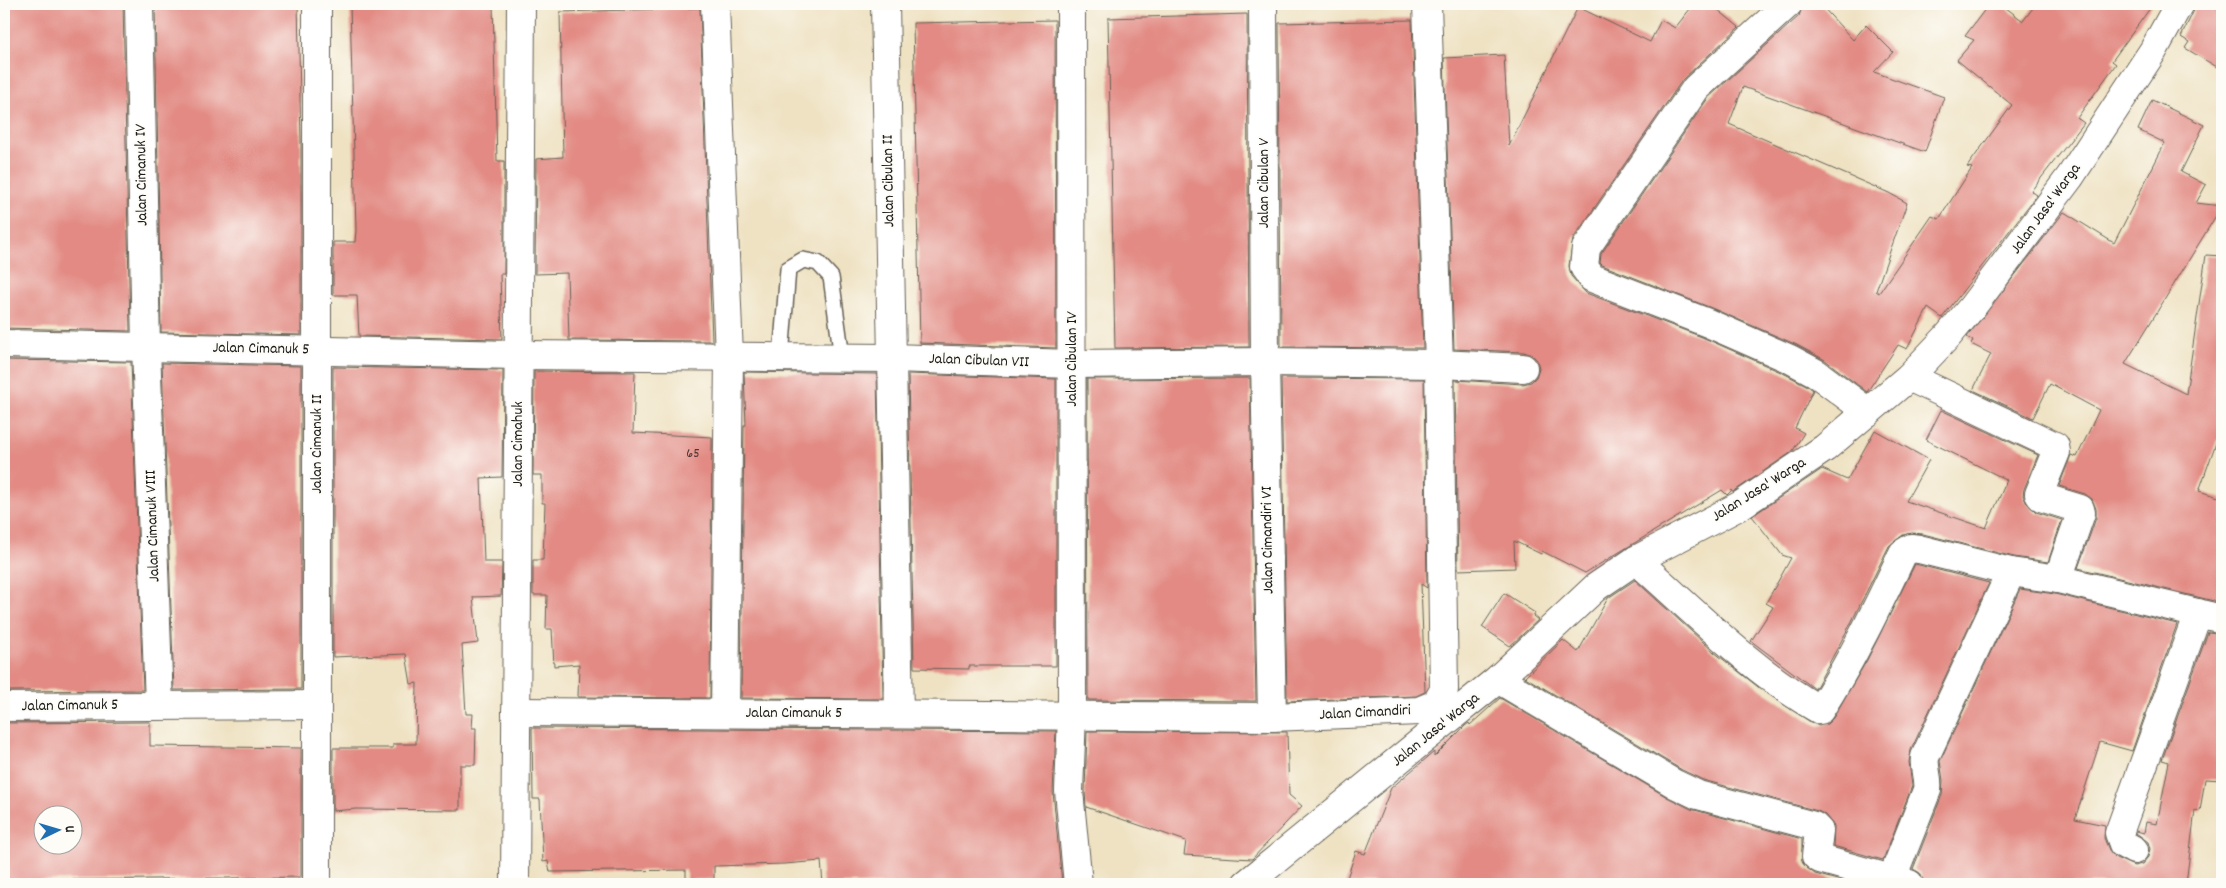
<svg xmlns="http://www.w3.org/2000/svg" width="2226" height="888" viewBox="0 0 2226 888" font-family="Dekko,sans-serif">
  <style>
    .building { fill: #e28a83; fill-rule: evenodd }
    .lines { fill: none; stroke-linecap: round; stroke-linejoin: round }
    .lane-casing { stroke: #666156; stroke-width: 18 }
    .street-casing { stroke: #666156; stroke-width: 30 }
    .lane { stroke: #fff; stroke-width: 15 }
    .street { stroke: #fff; stroke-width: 28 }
    .labels { text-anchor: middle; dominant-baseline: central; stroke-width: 4; stroke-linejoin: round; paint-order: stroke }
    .number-label { font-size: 14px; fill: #4e3836 }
    .street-label { font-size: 16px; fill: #1c1c1c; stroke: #fdfcf7 }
  </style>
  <rect width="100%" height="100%" fill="#fdfcf7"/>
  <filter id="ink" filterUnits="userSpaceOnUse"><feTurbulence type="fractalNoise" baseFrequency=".02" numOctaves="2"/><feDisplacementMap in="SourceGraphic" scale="10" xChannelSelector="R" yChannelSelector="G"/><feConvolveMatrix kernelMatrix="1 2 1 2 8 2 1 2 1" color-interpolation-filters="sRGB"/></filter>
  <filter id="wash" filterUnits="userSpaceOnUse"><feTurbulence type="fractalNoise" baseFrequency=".0096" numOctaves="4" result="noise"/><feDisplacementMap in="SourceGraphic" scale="20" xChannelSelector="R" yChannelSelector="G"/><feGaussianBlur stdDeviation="1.12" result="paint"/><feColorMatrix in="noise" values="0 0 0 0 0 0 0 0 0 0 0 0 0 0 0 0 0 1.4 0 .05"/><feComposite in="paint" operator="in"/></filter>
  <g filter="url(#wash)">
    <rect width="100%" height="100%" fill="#efe2c3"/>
    <g id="blocks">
      <g class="building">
        <polygon points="4,4 123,4 130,331 4,328"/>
        <polygon points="155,4 298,4 301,144 301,335 161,332"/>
        <polygon points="350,4 493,4 497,161 504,161 504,274 500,274 502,339 359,336 357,295 333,295 333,242 355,242 356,230"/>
        <polygon points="1694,4 1711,4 1739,27 1683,79 1573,239 1569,266 1571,276 1586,293 1702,337 1783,373 1808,386 1813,390 1795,428 1804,433 1792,452 1733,492 1732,490 1727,495 1722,490 1585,573 1542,551 1541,554 1514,541 1515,568 1458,570 1455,380 1523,384 1531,382 1536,377 1539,368 1537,360 1532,355 1524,352 1454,349 1444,58 1504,55 1509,146 1578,7 1650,42 1661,20 1675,28"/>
        <polygon points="1803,4 1820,4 1853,40 1866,25 1893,52 1874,72 1944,97 1925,152 1743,87 1729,124 1889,193 1907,203 1876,291 1879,293 1932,216 1939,219 1972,168 1967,167 2012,105 1957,60 1974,40 1965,36 1989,4 2001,4 2023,21 2036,4 2153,4 2112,61 2116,64 2077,118 2084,123 2031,191 2037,195 1942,318 1928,308 1907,349 1898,345 1867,392 1825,360 1797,345 1714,309 1602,265 1600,263 1601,254 1708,98 1799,16"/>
        <polygon points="2197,4 2210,4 2222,11 2222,70 2185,48 2189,42 2181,37"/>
        <polygon points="700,8 712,341 569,340 567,273 535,274 536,159 563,157 560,12"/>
        <polygon points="1247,14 1249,347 1115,348 1108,18"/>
        <polygon points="1055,20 1056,348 920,343 913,23"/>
        <polygon points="1412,20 1423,348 1281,347 1279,23"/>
        <polygon points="2152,100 2204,125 2181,172 2206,185 2196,203 2222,206 2125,364 2186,394 2206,255 2222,256 2222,441 2217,440 2199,491 2222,498 2222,603 2078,568 2096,518 2096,509 2092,499 2085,494 2059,486 2071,455 2077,457 2099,410 2050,384 2033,418 1973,390 1991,354 1971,344 1973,341 1967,337 2064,212 2114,243 2165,143 2138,130"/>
        <polygon points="4,360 131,362 143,690 4,691"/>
        <polygon points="162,363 301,366 301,689 174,690"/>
        <polygon points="333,367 503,370 502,477 481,478 484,562 502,562 501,596 473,597 478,643 462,645 466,714 473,714 472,728 476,728 475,765 460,765 460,810 356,809 333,811 333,748 393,748 393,744 416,744 417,683 411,684 406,654 333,657"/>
        <polygon points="534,371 635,372 633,433 712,437 710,698 578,697 579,664 554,666 552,629 546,629 547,595 533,595 533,560 543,560 545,503 542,503 542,475 533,475"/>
        <polygon points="744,372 877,374 883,699 741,698 744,425 746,425"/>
        <polygon points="908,374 1056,379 1056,666 969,666 969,669 914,668"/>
        <polygon points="1250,378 1256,701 1088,700 1087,379"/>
        <polygon points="1281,378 1424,379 1427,588 1421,584 1425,692 1416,696 1287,701"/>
        <polygon points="1941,410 2038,455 2024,489 2023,495 2026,502 2036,512 2062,520 2048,562 2014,557 1923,534 1912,533 1903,535 1889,546 1850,625 1815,689 1751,641 1773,607 1766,603 1791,558 1782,555 1752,516 1822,469 1847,480 1875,430 1929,460 1906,501 1986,528 2007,480 1926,440"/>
        <polygon points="1915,564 1989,583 1911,750 1909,762 1912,786 1883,860 1833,846 1834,826 1825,815 1818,811 1703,780 1682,770 1525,677 1563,640 1578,652 1608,598 1635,580 1714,652 1762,690 1812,723 1819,726 1827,724 1833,718 1867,660"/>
        <polygon points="2020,589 2055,594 2177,624 2132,751 2100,742 2075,819 2105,825 2104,838 2109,850 2116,858 2134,866 2142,864 2148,857 2150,849 2148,842 2136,833 2136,831 2144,833 2146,822 2157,824 2169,762 2162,760 2208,632 2222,634 2222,780 2205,779 2200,811 2195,810 2186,884 1924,884 1920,873 1913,869 1942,795 1943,780 1940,761"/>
        <polygon points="1504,593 1535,613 1533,616 1538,620 1510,646 1482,627"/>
        <polygon points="1500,698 1667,797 1691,809 1802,839 1802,862 1807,868 1815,874 1852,884 1345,884 1356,851 1365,854 1391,788 1434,752 1434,757 1465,726 1469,723 1470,725"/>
        <path d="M150,722V746L301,748V877L4,881V723ZM42,816H72V846H42Z"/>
        <polygon points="532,728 1056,731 1053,792 1062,884 823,884 821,861 784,864 714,866 714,879 686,880 686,870 550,872 548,861 543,862 540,799 533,799"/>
        <polygon points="1087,731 1287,732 1289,795 1302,806 1252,859 1184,855 1186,841 1086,807 1085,791"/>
      </g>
    </g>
  </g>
  <g filter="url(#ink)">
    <use href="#blocks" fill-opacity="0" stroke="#666156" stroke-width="1"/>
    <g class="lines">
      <defs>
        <polyline id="lane" points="781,357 788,269 803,260 818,263 831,277 842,358"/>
        <g id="street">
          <polyline points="139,4 146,347 159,705"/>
          <polyline points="715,4 729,356 725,713"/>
          <polyline points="885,4 899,714"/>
          <polyline points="1071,4 1072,715 1069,791 1078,884"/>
          <polyline points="1263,4 1265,362 1272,717"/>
          <polyline points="1788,4 1696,88 1586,248 1584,267 1592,278 1708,323 1790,359 1816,373 1868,412"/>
          <polyline points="4,344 519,355 893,358 1072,364 1265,362 1439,364 1523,368"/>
          <polyline points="1909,377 2055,446 2056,452 2039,494 2041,497 2080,509 2081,513 2058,579 2222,619"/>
          <path d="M1636,560C1694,611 1753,672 1820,710C1852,660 1878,606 1903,553L1911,548L1919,549L2011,572L2058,579"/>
          <polyline points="1498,679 1675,784 1698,795 1814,826 1819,831 1816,856 1820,859 1909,884"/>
          <polyline points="4,707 317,705"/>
          <polyline points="516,712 1272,717 1419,711 1436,704 1444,690 1439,364 1427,4"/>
          <polyline points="2134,850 2123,844 2119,833 2198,613"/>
          <path d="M1892,879L1927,790C1929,777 1923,769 1925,757L2011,572"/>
          <polyline points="317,884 317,4"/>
          <polyline points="515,884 521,4"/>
          <polyline points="1246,884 1498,679 1596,587 1636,560 1741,505 1825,448 1909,377 1948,336 1973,306 2070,177 2153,51 2179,4"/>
        </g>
      </defs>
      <use href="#lane" class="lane-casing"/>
      <use href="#street" class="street-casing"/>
      <use href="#lane" class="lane"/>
      <use href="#street" class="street"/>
    </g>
  </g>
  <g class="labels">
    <g class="number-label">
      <text x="693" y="454">65</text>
    </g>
    <g class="street-label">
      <text transform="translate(142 175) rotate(-91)">Jalan Cimanuk IV</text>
      <text transform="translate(889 181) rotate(-91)">Jalan Cibulan II</text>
      <text transform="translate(1264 183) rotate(-90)">Jalan Cibulan V</text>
      <text transform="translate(2046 209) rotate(-54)">Jalan Jasa' Warga</text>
      <text transform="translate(261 349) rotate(1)">Jalan Cimanuk 5</text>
      <text transform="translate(1072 359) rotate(-90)">Jalan Cibulan IV</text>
      <text transform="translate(979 361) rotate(2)">Jalan Cibulan VII</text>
      <text transform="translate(317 444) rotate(-90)">Jalan Cimanuk II</text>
      <text transform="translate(518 444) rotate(-90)">Jalan Cimahuk</text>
      <text transform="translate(1759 490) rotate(-32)">Jalan Jasa' Warga</text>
      <text transform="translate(153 526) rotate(-92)">Jalan Cimanuk VIII</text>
      <text transform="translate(1268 540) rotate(-91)">Jalan Cimandiri VI</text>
      <text transform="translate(70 706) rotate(-1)">Jalan Cimanuk 5</text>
      <text x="794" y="713">Jalan Cimanuk 5</text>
      <text transform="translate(1365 713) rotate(-3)">Jalan Cimandiri</text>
      <text transform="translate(1436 730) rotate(-39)">Jalan Jasa' Warga</text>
    </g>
  </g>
  <rect width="2226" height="888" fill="none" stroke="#fdfcf7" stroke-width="20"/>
  <g transform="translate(58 830) rotate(85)"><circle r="24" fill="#fdfcf7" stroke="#a3a29f"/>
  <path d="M0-4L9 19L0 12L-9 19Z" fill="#1f6fb2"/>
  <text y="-8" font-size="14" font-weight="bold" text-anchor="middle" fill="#1c1c1c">U</text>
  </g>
</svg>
